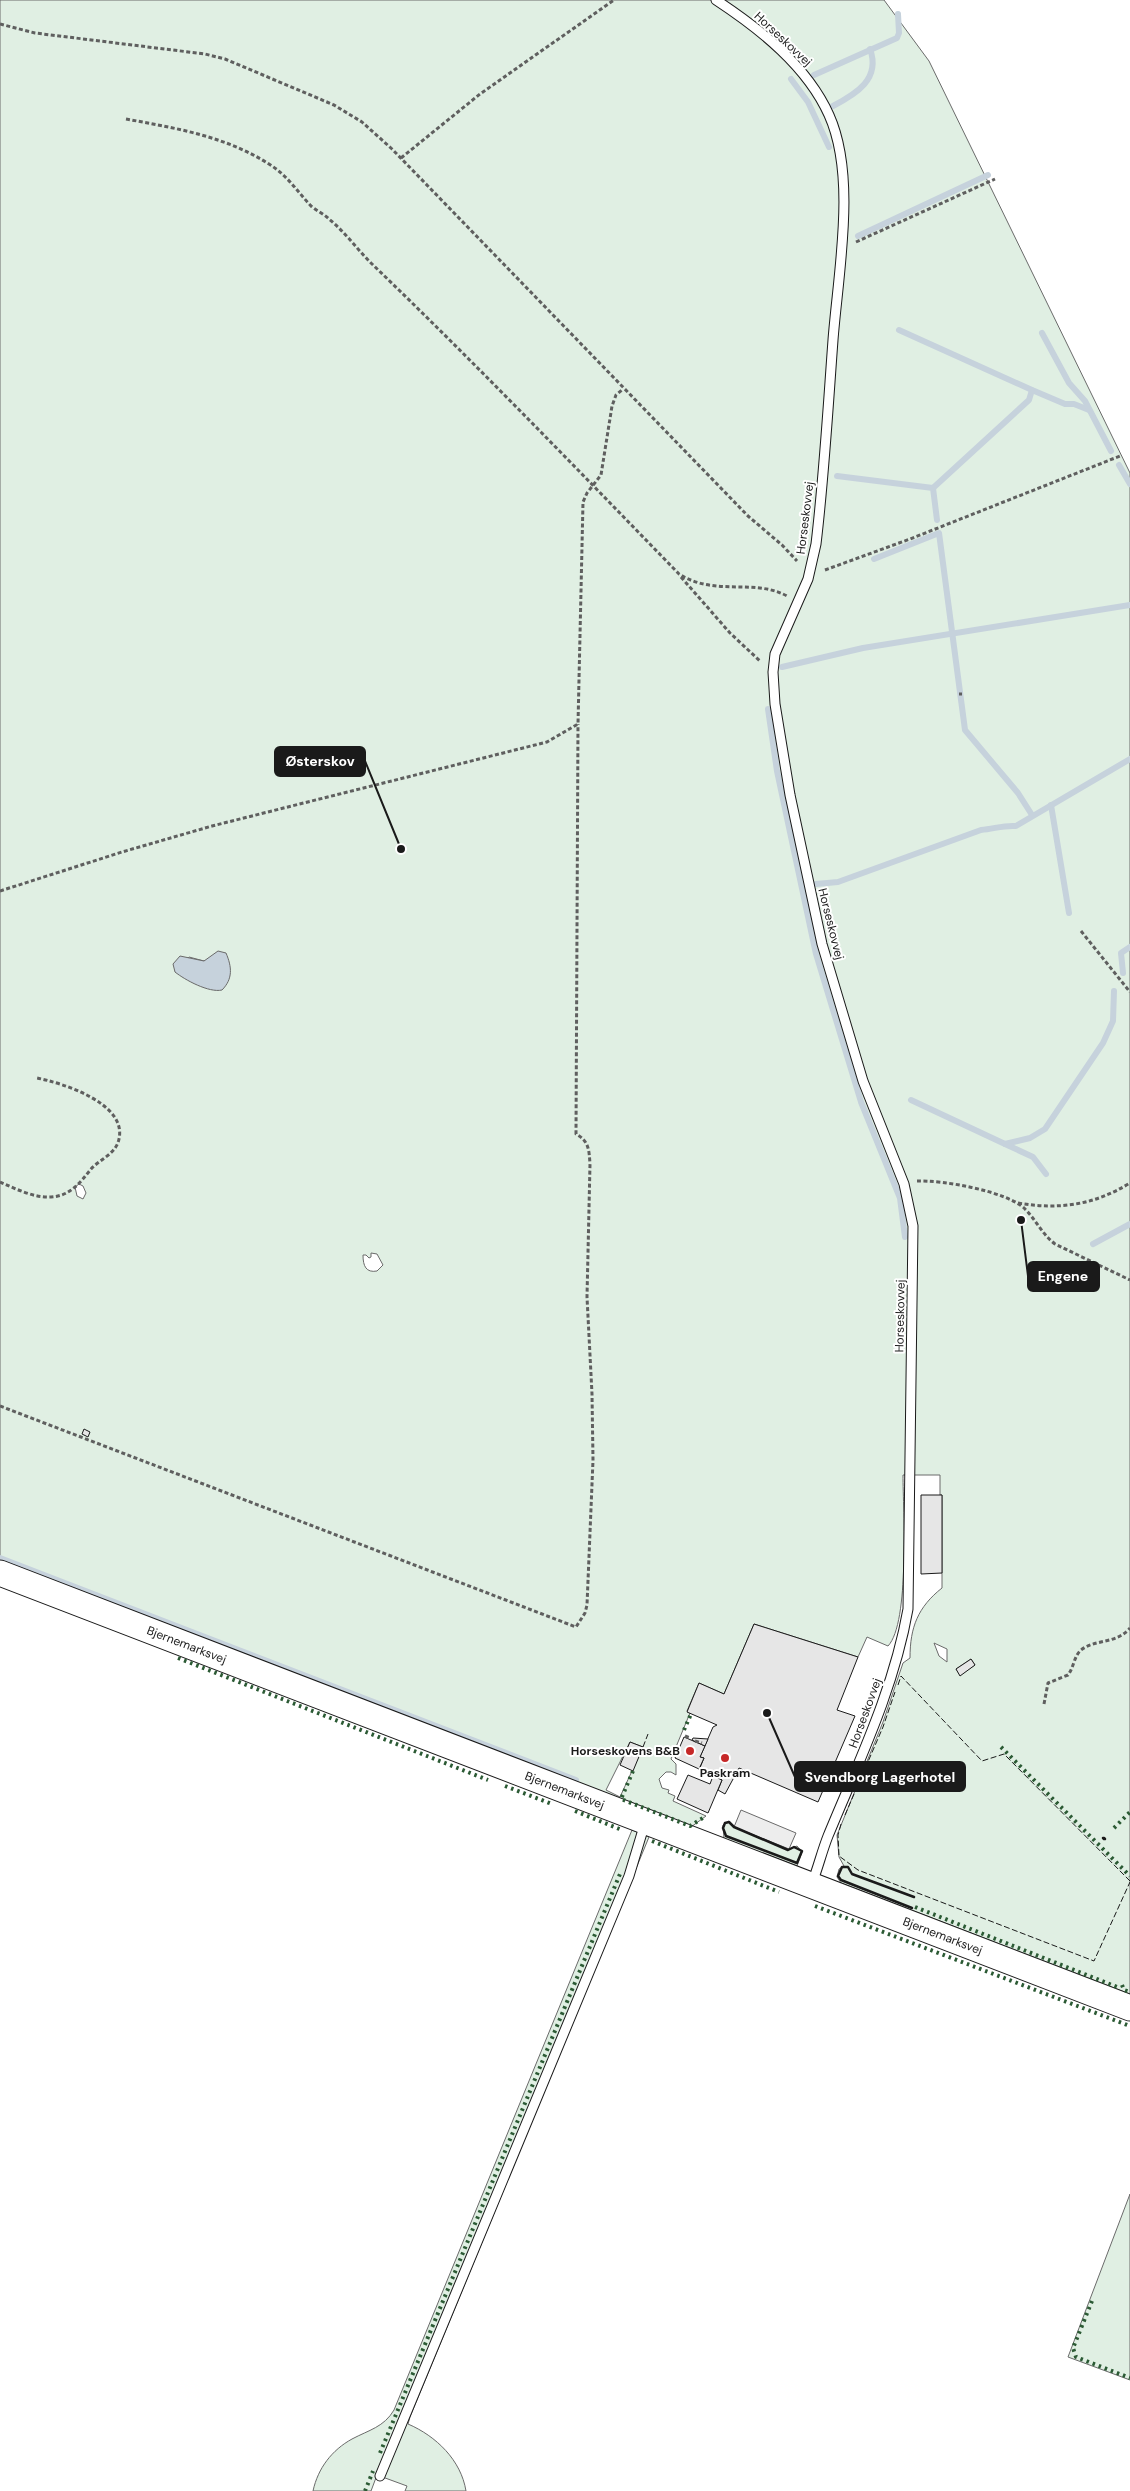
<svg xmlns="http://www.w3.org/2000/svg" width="1130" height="2491" viewBox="0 0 1130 2491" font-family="'DM Sans',sans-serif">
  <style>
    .green { fill: #e0efe3; stroke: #6a6a6a; fill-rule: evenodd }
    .parking { fill: #ededed; stroke: #6a6a6a }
    .water { fill: #c6d2dc; stroke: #6a6a6a }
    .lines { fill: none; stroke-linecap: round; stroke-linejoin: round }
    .stream { stroke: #c6d2dc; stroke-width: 6 }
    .building { fill: #e6e6e6; stroke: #1a1a1a }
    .lane-casing { stroke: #1a1a1a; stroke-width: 11 }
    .secondary-casing { stroke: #1a1a1a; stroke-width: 27 }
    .path { stroke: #5f5f5f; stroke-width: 3; stroke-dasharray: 4 2.5; stroke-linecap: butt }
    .lane { stroke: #fff; stroke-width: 9 }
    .secondary { stroke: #fff; stroke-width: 25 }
    .hedge { stroke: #2b5a34; stroke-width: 4; stroke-dasharray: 2.5 4; stroke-linecap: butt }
    .fence { stroke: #1a1a1a; stroke-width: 1; stroke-dasharray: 6 2.5; stroke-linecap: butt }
    .wall { stroke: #1a1a1a; stroke-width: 2.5 }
    .poi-dot { fill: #c62828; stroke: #fff; stroke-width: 2 }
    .labels { text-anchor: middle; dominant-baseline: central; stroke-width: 4; stroke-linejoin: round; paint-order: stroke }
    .street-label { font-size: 12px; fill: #1a1a1a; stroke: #fff }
    .poi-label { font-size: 12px; font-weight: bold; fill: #1a1a1a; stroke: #fff; text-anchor: end }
    .leader { fill: none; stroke: #1a1a1a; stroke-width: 2 }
    .callout-dot { fill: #1a1a1a; stroke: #fff; stroke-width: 2 }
    .callout { fill: #1a1a1a; stroke: #1a1a1a; stroke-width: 2 }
    .callout-label { font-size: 14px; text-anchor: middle; font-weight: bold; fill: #fff }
  </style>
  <rect width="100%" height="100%" fill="#fff"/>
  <g class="green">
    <path d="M0,0H884L929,61L1130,473V1994L841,1883L837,1877L839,1869L844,1866L839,1857L837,1835L883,1722L903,1663L910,1658C910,1627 918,1607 942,1588V1495H940V1475H903C903,1509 910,1623 888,1646L867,1637L858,1657L754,1624L724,1694L699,1683L687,1711L690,1713L671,1759L676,1764V1775L671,1772H666L659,1779L662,1788L669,1790L668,1793L675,1796L673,1801L706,1816L691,1827L0,1560ZM189,957L204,961L208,960L175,972ZM79,1184L83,1186L86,1193L83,1199L77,1196L75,1187ZM371,1253L377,1254L383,1265L377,1271C366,1273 363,1266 363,1255H366L369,1258L371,1257ZM934,1643L947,1649V1662L939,1656ZM971,1659L975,1665L960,1675L956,1669ZM630,1742L643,1747L620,1797L606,1790Z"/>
    <polygon points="729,1821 735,1827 789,1849 797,1846 802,1852 797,1866 724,1839 723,1825"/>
    <path d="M632,1830L649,1837L410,2417L408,2424C436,2436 461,2460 466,2491H405L407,2486L377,2475L371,2491H313C318,2468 332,2450 352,2439C369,2430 384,2427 394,2410Z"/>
    <polygon points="1130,2194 1130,2380 1068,2357"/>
  </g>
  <polygon class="parking" points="741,1810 796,1833 789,1849 734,1827"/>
  <path class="water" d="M218,951L226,953C232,967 233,979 222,990C209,993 185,980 175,972L173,964L180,956L204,961Z"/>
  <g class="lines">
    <g class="stream">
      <polyline points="814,75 897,38 899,33 898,14"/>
      <polyline points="791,79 808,102 829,147"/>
      <path d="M833,106C856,94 881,79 870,49"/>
      <polyline points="858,236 988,175"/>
      <polyline points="899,330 1032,390 1065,404 1074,404 1089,410"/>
      <polyline points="1042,333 1069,383 1085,401 1111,451"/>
      <polyline points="1119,465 1130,484"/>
      <polyline points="837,476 933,488 937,520"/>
      <polyline points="933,488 1029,400 1032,390"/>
      <polyline points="874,559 939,533 965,730 1018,793 1032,815"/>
      <polyline points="782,667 863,648 1130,605"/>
      <polyline points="768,709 777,771 816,954 861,1102 900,1198 905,1237"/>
      <polyline points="1051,805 1069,913"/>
      <path d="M816,884L838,882L981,830C994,829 1003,825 1016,826L1130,759"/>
      <polyline points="1123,973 1121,953 1130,947"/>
      <polyline points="911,1100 1005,1144 1030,1138 1045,1129 1103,1043 1113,1021 1114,991"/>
      <polyline points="1005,1144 1033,1157 1046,1174"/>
      <polyline points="1093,1244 1130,1224"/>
      <polyline points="0,1558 576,1780"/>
    </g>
  </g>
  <g class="building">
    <polygon points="84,1429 90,1432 88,1437 82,1434"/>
    <polygon points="921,1495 942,1495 942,1573 921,1574"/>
    <polygon points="754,1624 858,1657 837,1710 855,1716 818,1802 739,1768 725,1794 718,1790 722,1780 699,1770 704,1758 700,1757 713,1727 717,1725 687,1712 699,1683 724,1694"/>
    <polygon points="971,1659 975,1665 960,1676 956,1669"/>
    <polygon points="684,1737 705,1746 700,1757 704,1758 699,1769 675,1758"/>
    <polygon points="693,1738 708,1739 705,1746 692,1740"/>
    <polygon points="630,1742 643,1747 633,1771 620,1765"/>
    <polygon points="688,1775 710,1784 713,1776 722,1780 708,1813 677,1799"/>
  </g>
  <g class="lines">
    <defs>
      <g id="lane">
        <path d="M716,0C760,29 807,66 829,115C857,177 838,273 833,340C828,408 824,477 816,544L808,579L775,654L773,672L775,704L790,795L822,944L863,1081L904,1184L913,1226L908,1609C894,1689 859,1761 828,1836C822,1851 818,1868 812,1883"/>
        <polyline points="380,2476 629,1876 645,1823"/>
      </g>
      <g id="secondary">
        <path id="s1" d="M0,1573L1130,2008"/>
      </g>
    </defs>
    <use href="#lane" class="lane-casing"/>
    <use href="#secondary" class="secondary-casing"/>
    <g class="path">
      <polyline points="0,24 35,33 205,54 225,59 334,105 362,122 392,149 748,516 782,545 797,561"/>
      <path d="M126,119C175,128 225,136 269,164C287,175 297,191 311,206C317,211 324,214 329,219C345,232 357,249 371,263C476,364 577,469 679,574C715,597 754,578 787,596"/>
      <polyline points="401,158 480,94 614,0"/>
      <polyline points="856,242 995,179"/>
      <polyline points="825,570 910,539 1120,456"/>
      <polyline points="681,577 730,633 761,662"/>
      <polyline points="959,694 962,694"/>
      <polyline points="0,891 122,852 212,826 547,742 578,724 583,502 587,493 601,475 612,406 616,395 623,389"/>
      <polyline points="1081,931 1130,992"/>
      <path d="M917,1181C942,1180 1007,1191 1025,1209C1036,1220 1042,1234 1055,1244L1130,1280"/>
      <path d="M0,1182C16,1189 34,1198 51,1197C70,1196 80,1183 91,1169C100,1159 116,1154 119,1139C127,1103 62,1083 37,1078"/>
      <path d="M1018,1203C1060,1210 1094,1205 1130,1183"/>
      <path d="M0,1406L576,1627L585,1613L587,1605L593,1460L592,1394L587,1297L590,1164C589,1150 589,1141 576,1134L578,724"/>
      <path d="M1044,1704L1048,1683L1068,1675C1074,1667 1074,1656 1081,1650C1095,1639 1117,1644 1130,1628"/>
      <polyline points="685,1736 690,1738"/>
      <polyline points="695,1741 702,1743"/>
    </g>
    <use href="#lane" class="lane"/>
    <use href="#secondary" class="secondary"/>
    <g class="hedge">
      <polyline points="178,1658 488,1780"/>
      <polyline points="684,1730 691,1714"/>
      <polyline points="1001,1747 1130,1876"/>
      <polyline points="633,1771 621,1799 690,1826 706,1816"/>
      <polyline points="505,1786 552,1804"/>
      <polyline points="575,1811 622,1830"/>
      <polyline points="1114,1828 1130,1812"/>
      <polyline points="652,1841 779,1892"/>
      <polyline points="815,1906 1130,2026"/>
      <polyline points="915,1907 1117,1987"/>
      <polyline points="1122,1985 1124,1990 1130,1992"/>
      <polyline points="1092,2301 1073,2348 1076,2357 1130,2378"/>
      <polyline points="380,2453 620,1874"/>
      <polyline points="365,2491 373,2471"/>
    </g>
    <g class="fence">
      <polyline points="898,1685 901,1676 982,1761 1004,1754 1130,1881"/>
      <polyline points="643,1747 648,1734"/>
      <polyline points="845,1815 883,1727 895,1692"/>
      <polyline points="841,1824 838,1835 839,1856 858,1870 1094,1961 1130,1882"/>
    </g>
    <g class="wall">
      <polygon points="729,1822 734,1827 788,1850 794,1847 802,1851 797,1863 726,1836 723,1828 725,1823"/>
      <polygon points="1103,1838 1104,1838 1105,1839 1104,1839"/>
      <polyline points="912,1908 841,1880 838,1876 842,1867 848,1867 852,1874 914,1897"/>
    </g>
  </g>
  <g class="poi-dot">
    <circle cx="690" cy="1751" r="5"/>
    <circle cx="725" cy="1758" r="5"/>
  </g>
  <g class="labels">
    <g class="street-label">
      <text transform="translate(783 39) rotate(43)">Horseskovvej</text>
      <text transform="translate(805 518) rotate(-83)">Horseskovvej</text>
      <text transform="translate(831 924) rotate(76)">Horseskovvej</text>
      <text transform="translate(900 1316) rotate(-89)">Horseskovvej</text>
      <text stroke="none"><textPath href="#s1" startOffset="200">Bjernemarksvej</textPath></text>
      <text transform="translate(865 1713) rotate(-70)">Horseskovvej</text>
      <text stroke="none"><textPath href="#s1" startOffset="605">Bjernemarksvej</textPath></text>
      <text stroke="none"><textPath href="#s1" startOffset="1010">Bjernemarksvej</textPath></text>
    </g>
    <g class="poi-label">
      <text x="680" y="1751">Horseskovens B&amp;B</text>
      <text x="725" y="1773" text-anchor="middle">Paskram</text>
    </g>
  </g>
  <path class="leader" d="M401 849L365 761M1021 1220L1028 1276M767 1713L795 1777"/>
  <g class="callout-dot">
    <circle cx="401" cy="849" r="5"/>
    <circle cx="1021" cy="1220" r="5"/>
    <circle cx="767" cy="1713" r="5"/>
  </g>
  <g class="callout">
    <rect x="275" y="747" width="90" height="29" rx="5"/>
    <rect x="1028" y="1262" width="71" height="29" rx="5"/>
    <rect x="795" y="1762" width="170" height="29" rx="5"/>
  </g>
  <g class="callout-label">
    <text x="320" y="766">Østerskov</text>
    <text x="1063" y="1281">Engene</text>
    <text x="880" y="1782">Svendborg Lagerhotel</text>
  </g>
</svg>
